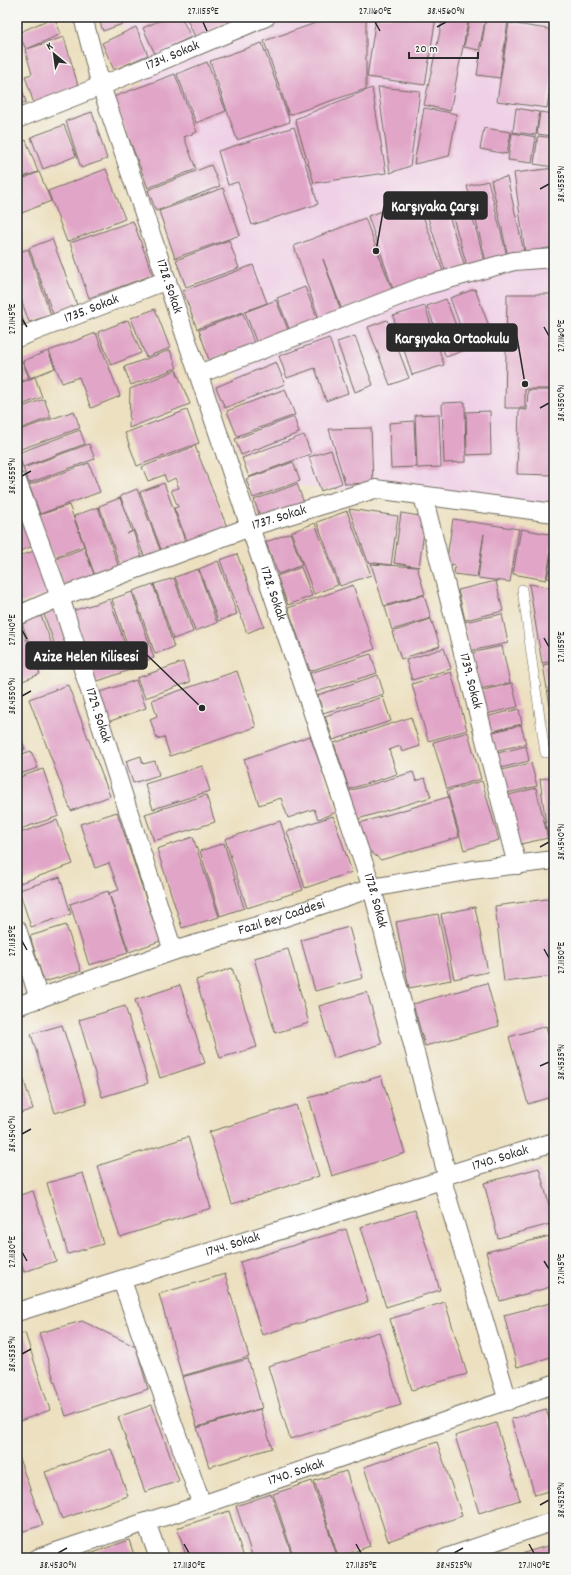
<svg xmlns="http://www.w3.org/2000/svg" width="571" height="1575" viewBox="0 0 571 1575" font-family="Dekko,sans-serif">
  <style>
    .built { fill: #efd0e6 }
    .building { fill: #e1a5c7 }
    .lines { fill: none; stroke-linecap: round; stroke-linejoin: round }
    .service-casing { stroke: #6f6a5f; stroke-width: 10 }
    .minor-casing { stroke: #6f6a5f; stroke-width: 20 }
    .service { stroke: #fff; stroke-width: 9 }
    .minor { stroke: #fff; stroke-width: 18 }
    .ticks { fill: none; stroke: #2b2b2b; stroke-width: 1.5 }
    .labels { text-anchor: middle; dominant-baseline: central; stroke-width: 3; stroke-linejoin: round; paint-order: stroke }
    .street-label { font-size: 14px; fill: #2b2b2b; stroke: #f6f6f2 }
    .leader { fill: none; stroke: #2b2b2b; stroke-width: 1.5 }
    .callout-dot { fill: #2b2b2b; stroke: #f6f6f2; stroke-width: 1.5 }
    .callout { fill: #2b2b2b; stroke: #2b2b2b; stroke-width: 1.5 }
    .callout-label { font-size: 15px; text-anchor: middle; font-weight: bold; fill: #fff }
    .neatline { fill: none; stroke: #2b2b2b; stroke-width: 1.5 }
    .ticks-label { font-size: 10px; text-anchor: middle; fill: #2b2b2b }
  </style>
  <rect width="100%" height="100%" fill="#f6f6f2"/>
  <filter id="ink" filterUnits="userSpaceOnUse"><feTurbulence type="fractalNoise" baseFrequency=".025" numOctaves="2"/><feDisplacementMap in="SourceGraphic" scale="8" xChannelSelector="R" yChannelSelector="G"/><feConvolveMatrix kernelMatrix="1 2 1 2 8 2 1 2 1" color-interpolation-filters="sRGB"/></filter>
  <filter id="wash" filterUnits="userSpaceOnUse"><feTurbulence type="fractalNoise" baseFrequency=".012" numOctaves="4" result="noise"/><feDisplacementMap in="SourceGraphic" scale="16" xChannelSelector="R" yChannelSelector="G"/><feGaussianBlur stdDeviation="0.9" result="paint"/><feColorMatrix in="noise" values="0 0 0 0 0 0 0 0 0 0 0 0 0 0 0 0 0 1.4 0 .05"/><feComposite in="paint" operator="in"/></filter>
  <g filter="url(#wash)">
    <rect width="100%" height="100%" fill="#ece0c0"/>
    <polygon class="built" points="120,17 554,17 554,508 275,484"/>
    <g id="blocks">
      <g class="building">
        <polygon points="54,17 61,34 27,49 64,37 79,89 34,104 25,76 32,74 25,50 26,49 18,33"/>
        <polygon points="98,17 142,17 103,31"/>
        <polygon points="167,17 181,17 191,37 155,54 143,28"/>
        <polygon points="186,17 243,17 196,39"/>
        <polygon points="333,17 366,17 366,89 289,115 264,41"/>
        <polygon points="376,17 436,17 425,85 367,77"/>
        <polygon points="443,17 469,17 450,111 424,105"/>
        <polygon points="470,17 486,17 479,50 464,47"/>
        <polygon points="486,17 508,20 500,78 477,75"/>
        <polygon points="509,23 554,30 554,63 547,108 497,101"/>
        <polygon points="136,27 148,55 114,70 102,43"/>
        <polygon points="262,43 290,122 237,140 210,61"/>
        <polygon points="207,62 226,111 196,123 177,74"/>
        <polygon points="17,73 26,102 17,105"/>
        <polygon points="175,74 197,132 184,137 196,169 148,188 113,97"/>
        <polygon points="378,87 420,91 410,166 390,173"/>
        <polygon points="372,88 386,173 314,183 295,119"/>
        <polygon points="424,108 457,114 449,156 414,164"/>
        <polygon points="516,108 539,112 536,135 513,132"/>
        <polygon points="92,112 107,159 81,168 66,121"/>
        <polygon points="540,112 554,114 554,136 537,134"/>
        <polygon points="64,125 76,156 43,169 31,137"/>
        <polygon points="294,127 318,204 252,225 238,182 228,185 218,151"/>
        <polygon points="484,128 511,132 507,154 480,149"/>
        <polygon points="512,133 536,137 532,163 508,160"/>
        <polygon points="538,136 554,138 554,167 534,164"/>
        <polygon points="26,140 38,172 17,179 17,144"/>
        <polygon points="211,165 220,186 156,211 148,190"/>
        <polygon points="554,168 554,247 525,252 514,173"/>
        <polygon points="106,169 125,219 67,242 48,191"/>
        <polygon points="39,172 51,201 17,215 17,181"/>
        <polygon points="507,177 524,252 508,256 491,180"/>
        <polygon points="488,181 507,256 486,261 467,186"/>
        <polygon points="223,188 240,235 175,258 159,211"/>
        <polygon points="466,194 485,262 467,266 448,200"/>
        <polygon points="417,199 444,274 394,292 368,216"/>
        <polygon points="445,203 465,267 446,273 425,209"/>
        <polygon points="365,218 393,292 342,310 323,259 341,311 319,319 294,246"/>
        <polygon points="133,221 153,275 89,298 70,243"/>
        <polygon points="52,239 77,305 53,314 29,248"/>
        <polygon points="229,240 239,268 186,287 176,260"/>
        <polygon points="28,249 51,315 29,322 17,288 17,253"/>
        <polygon points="253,265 267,303 197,329 183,291"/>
        <polygon points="305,287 318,320 290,331 277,298"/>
        <polygon points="475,289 492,334 467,344 450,298"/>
        <polygon points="507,294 554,294 554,389 525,389 525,408 505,408"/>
        <polygon points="446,299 465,350 446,357 427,306"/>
        <polygon points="276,300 289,332 257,344 245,312"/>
        <polygon points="17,303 25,324 17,327"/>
        <polygon points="425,306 444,365 412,375 393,316"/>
        <polygon points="155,309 170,348 146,357 131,318"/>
        <polygon points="243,313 254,343 209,360 199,330"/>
        <polygon points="128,320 141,353 111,365 98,332"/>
        <polygon points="387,320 409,378 390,385 368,327"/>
        <polygon points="96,333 120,396 91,408 79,377 62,383 49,351"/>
        <polygon points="355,336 373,385 355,392 337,342"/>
        <polygon points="329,338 348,393 326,401 315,368 287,378 279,356"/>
        <polygon points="170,350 177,368 131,385 124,367"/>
        <polygon points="48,351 55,368 30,378 23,361"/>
        <polygon points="22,361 29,378 17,383 17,363"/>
        <polygon points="276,362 285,384 225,408 216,387"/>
        <polygon points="176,370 190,404 129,428 130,389"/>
        <polygon points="35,377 42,397 17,407 17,384"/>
        <polygon points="285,389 295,415 237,436 227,411"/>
        <polygon points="528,390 554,390 554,475 517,474 519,409 527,410"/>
        <polygon points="44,399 51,417 17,430 17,409"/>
        <polygon points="465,402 466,462 444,463 442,403"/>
        <polygon points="187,410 199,443 137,466 125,433"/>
        <polygon points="74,411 80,428 18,450 17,431"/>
        <polygon points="490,411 491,454 467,455 466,412"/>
        <polygon points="439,414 441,467 417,468 415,415"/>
        <polygon points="294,417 299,433 241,455 235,439"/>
        <polygon points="414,421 416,467 391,468 389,423"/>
        <polygon points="371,428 373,483 345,484 329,429"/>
        <polygon points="80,430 85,444 23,467 18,453"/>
        <polygon points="304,435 311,454 249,477 242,458"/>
        <polygon points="89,444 95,459 29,483 23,468"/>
        <polygon points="195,446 227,527 188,543 174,508 178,507 171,490 179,488 175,478 167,482 164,475 148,481 142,467"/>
        <polygon points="331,450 342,483 321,491 309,457"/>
        <polygon points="293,462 300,481 253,498 246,479"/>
        <polygon points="89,463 100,492 40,514 29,485"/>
        <polygon points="164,483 186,543 162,552 140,492"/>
        <polygon points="297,484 304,503 261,519 254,500"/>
        <polygon points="137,489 161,552 145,558 120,496"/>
        <polygon points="17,494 26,519 17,523"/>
        <polygon points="120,498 132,531 127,534 133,531 143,560 121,568 99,506"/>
        <polygon points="69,505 84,546 54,557 39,515"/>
        <polygon points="98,507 119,568 95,576 74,516"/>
        <polygon points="349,509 398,516 391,565 368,562"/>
        <polygon points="347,511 371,575 340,586 317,522"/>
        <polygon points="401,513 426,517 419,567 394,563"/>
        <polygon points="453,519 519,529 510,582 478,578 484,534 477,577 454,574 455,565 446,564"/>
        <polygon points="27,522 36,545 17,552 17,526"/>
        <polygon points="315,523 338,585 314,594 291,532"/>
        <polygon points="521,529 554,535 546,580 513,574"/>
        <polygon points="290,533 302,565 278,574 266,542"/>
        <polygon points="553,547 554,547 554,579 547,578"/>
        <polygon points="84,548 95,577 65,588 55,559"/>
        <polygon points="37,550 52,592 17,605 17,557"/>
        <polygon points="237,554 264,626 247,633 220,560"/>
        <polygon points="218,561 237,614 218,621 199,569"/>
        <polygon points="371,564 417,567 425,594 384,606"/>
        <polygon points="301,567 312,596 288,605 277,576"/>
        <polygon points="198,569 217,623 195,631 175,577"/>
        <polygon points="174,578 193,632 173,639 154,584"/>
        <polygon points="496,581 503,611 465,620 458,590"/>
        <polygon points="153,584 174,647 155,654 133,591"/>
        <polygon points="529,584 554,588 554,661 542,663"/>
        <polygon points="353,585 375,649 310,671 288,608"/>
        <polygon points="132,592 154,658 134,665 112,599"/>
        <polygon points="424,595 431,618 392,630 385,607"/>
        <polygon points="110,599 133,669 95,682 72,611"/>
        <polygon points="58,606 72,642 56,648 43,612"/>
        <polygon points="40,613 59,663 40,670 21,621"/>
        <polygon points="502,614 508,643 470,651 464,622"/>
        <polygon points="431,619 440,646 401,659 392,632"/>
        <polygon points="19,621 40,674 20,682 17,676 17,622"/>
        <polygon points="502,646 510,683 479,689 471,653"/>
        <polygon points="444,648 451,669 412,680 406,660"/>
        <polygon points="371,654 377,673 316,692 310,673"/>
        <polygon points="183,662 190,682 145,698 137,678"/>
        <polygon points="554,663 554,705 550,706 543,665"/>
        <polygon points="237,671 256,727 170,756 164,737 157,739 150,719 157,716 152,700"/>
        <polygon points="451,672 467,730 428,741 412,684"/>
        <polygon points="378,675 384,694 323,713 318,695"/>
        <polygon points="136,680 146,708 108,722 98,693"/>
        <polygon points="512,683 518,707 486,714 480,691"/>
        <polygon points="68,685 110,796 71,811 29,699"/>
        <polygon points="383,697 391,721 333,740 325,716"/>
        <polygon points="550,708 554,708 554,729 553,729"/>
        <polygon points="519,709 522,724 489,732 485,717"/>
        <polygon points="411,717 420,746 402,752 400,746 389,750 397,774 349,789 334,743"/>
        <polygon points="521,725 526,744 493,751 489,733"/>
        <polygon points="17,730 25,749 17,752"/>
        <polygon points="468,732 481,779 447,789 433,742"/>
        <polygon points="310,736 337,812 318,819 314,809 288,818 281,798 259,805 244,759"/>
        <polygon points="526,746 529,761 497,769 494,754"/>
        <polygon points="31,751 38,768 17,775 17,756"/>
        <polygon points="141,756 143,764 155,761 159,775 133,783 126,761"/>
        <polygon points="531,763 537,786 503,794 498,771"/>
        <polygon points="202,766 210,791 153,809 145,784"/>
        <polygon points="43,769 59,816 17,830 17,778"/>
        <polygon points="413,772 416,781 425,778 431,797 358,819 349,791"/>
        <polygon points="554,777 554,840 548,841 540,779"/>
        <polygon points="482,781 499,840 464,850 447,791"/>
        <polygon points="536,788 548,838 516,845 505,796"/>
        <polygon points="206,795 215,822 154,841 145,814"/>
        <polygon points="448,797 459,837 381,860 363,846 356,824"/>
        <polygon points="117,812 160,941 129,952 109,893 119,890 109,863 95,868 80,824"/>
        <polygon points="333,816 352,872 305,888 287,831"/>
        <polygon points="57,820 73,864 20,883 17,875 17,834"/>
        <polygon points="280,821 303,890 247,908 225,839"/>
        <polygon points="193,837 219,917 182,928 157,849"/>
        <polygon points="224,843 244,908 220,916 200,851"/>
        <polygon points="60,877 71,914 31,927 19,890"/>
        <polygon points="108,891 128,953 89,965 70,904"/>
        <polygon points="554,898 554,976 504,982 495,906"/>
        <polygon points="475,907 488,972 454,979 441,914"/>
        <polygon points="438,914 451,980 409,988 396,922"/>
        <polygon points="66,925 81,971 44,982 30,936"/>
        <polygon points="349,927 363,978 315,991 301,940"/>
        <polygon points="288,949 309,1023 275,1033 254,958"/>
        <polygon points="232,968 257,1047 220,1058 196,980"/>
        <polygon points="487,983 499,1026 425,1046 413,1004"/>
        <polygon points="180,985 205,1063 160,1078 135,1000"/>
        <polygon points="367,992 382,1044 334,1058 319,1006"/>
        <polygon points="125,1006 148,1083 102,1097 79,1020"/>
        <polygon points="62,1025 87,1103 55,1113 31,1034"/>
        <polygon points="546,1026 554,1055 554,1096 528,1104 509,1037"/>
        <polygon points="17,1059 33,1109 17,1114"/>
        <polygon points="381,1076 405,1153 332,1176 309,1098"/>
        <polygon points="296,1105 319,1176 232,1204 209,1132"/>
        <polygon points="188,1137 211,1208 120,1237 97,1166"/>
        <polygon points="539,1168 554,1223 498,1238 484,1183"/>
        <polygon points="83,1173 103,1244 68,1254 47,1183"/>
        <polygon points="33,1191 56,1261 24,1272 17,1252 17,1196"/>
        <polygon points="415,1210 440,1290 386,1307 361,1227"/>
        <polygon points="346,1229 368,1302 262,1335 240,1262"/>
        <polygon points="554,1235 554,1286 500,1301 486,1252"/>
        <polygon points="225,1274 249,1357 182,1376 159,1294"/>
        <polygon points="445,1302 467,1374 412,1390 390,1319"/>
        <polygon points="554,1302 554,1356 517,1367 504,1315"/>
        <polygon points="82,1321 136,1347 148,1389 66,1416 39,1333"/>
        <polygon points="379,1332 401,1405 290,1439 268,1366"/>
        <polygon points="25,1333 50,1410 20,1421 17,1412 17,1336"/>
        <polygon points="248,1359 262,1408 197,1427 182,1377"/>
        <polygon points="152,1405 179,1481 145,1492 118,1417"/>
        <polygon points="260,1409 272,1448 209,1467 197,1428"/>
        <polygon points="546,1409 554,1436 554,1489 535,1495 511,1419"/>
        <polygon points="496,1423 520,1500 479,1513 455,1436"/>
        <polygon points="437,1442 462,1516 388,1541 364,1467"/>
        <polygon points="111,1449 128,1496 62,1519 45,1472"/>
        <polygon points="17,1453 43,1525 17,1533"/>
        <polygon points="346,1471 370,1546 338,1557 314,1481"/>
        <polygon points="312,1481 337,1556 332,1558 294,1558 273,1494"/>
        <polygon points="271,1494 293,1558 253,1558 236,1506"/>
        <polygon points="229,1511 244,1558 187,1558 177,1528"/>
        <polygon points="129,1540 135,1558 79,1558"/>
        <polygon points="554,1544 554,1558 511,1558 530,1551"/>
      </g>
    </g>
  </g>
  <g filter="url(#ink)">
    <use href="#blocks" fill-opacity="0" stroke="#6f6a5f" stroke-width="1"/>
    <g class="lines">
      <defs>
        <polyline id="service" points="522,589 545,753 554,752"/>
        <g id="minor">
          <path id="s1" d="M83,17L101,86L372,888L447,1175"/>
          <path id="s2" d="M17,119L101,86L266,17"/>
          <path id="s3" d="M17,338L167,280"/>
          <polyline points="199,374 427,285 514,261 554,258"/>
          <path id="s4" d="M17,481L60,597L173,951"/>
          <path id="s5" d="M423,496L517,865"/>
          <path id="s6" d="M17,616L60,597L250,527L375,489L554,513"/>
          <polyline points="17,929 39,999"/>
          <path id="s7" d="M17,1006L173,951L270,922L372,888L472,870L554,860"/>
          <polyline points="442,1180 508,1401"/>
          <polyline points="122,1281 202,1505"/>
          <path id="s8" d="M17,1312L442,1180L447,1175L554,1142"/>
          <polyline points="146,1522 159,1558"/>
          <path id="s9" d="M38,1558L146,1522L202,1505L554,1384"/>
          <polyline points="446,1558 554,1521"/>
        </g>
      </defs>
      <use href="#service" class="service-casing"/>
      <use href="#minor" class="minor-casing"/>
      <use href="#service" class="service"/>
      <use href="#minor" class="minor"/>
    </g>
  </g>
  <path class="ticks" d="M203,22L207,31M375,22L380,31M437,27L446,22M540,189L549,184M22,319L27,327M544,327L549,336M540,408L549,403M22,476L31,471M22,630L27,639M544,638L549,647M22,696L31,691M540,847L549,842M22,941L27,950M544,949L549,958M540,1066L549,1062M22,1134L31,1129M22,1252L27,1261M544,1261L549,1269M22,1354L31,1349M540,1505L549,1500M184,1544L189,1553M356,1544L361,1553M529,1544L534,1553M58,1553L67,1548M454,1553L463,1548"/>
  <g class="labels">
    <g class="street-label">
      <text stroke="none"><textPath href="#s2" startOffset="168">1734. Sokak</textPath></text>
      <text stroke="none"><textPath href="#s1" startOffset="283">1728. Sokak</textPath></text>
      <text stroke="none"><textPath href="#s3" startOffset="80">1735. Sokak</textPath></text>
      <text stroke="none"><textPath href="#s6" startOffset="280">1737. Sokak</textPath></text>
      <text stroke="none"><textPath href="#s1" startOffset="607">1728. Sokak</textPath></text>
      <text stroke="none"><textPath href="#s5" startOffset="191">1739. Sokak</textPath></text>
      <text stroke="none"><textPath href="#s4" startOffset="248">1729. Sokak</textPath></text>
      <text stroke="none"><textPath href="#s1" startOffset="931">1728. Sokak</textPath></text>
      <text stroke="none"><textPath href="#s7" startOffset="279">Fazıl Bey Caddesi</textPath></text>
      <text stroke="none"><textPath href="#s8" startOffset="508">1740. Sokak</textPath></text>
      <text stroke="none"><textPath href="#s8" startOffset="226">1744. Sokak</textPath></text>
      <text stroke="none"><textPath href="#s9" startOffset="272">1740. Sokak</textPath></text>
    </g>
  </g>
  <path class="leader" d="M376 251L384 206M525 384L517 337M202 708L147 655"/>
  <g class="callout-dot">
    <circle cx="376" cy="251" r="4"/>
    <circle cx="525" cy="384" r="4"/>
    <circle cx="202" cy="708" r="4"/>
  </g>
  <g class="callout">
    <rect x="384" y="192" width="103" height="27" rx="4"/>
    <rect x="387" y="324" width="130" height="27" rx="4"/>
    <rect x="26" y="642" width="121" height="27" rx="4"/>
  </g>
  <g class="callout-label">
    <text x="435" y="211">Karşıyaka Çarşı</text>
    <text x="452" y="343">Karşıyaka Ortaokulu</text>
    <text x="86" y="661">Azize Helen Kilisesi</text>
  </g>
  <rect width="571" height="1575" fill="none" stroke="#f6f6f2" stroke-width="44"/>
  <g transform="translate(54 54) rotate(331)" stroke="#f6f6f2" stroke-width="3" paint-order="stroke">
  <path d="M0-3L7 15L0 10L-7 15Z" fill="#2b2b2b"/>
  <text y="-6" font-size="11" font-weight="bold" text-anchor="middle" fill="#2b2b2b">K</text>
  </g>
  <path d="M409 52v6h69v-6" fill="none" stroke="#2b2b2b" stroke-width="2"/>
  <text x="415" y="52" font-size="12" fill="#2b2b2b" stroke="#f6f6f2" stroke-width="3" paint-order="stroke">20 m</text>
  <rect x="22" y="22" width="527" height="1531" class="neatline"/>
  <g class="ticks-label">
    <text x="203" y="14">27.1155°E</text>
    <text x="375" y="14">27.1160°E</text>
    <text x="446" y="14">38.4560°N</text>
    <text transform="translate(560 184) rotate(-90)" y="4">38.4555°N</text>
    <text transform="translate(11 319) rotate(-90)" y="4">27.1145°E</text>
    <text transform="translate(560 336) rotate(-90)" y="4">27.1160°E</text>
    <text transform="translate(560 403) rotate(-90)" y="4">38.4550°N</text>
    <text transform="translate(11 476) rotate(-90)" y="4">38.4555°N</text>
    <text transform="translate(11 630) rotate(-90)" y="4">27.1140°E</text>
    <text transform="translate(560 647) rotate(-90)" y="4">27.1155°E</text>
    <text transform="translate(11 696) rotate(-90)" y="4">38.4550°N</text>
    <text transform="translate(560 842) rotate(-90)" y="4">38.4540°N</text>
    <text transform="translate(11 941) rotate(-90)" y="4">27.1135°E</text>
    <text transform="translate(560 958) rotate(-90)" y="4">27.1150°E</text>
    <text transform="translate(560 1062) rotate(-90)" y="4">38.4535°N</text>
    <text transform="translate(11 1134) rotate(-90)" y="4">38.4540°N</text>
    <text transform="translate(11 1252) rotate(-90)" y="4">27.1130°E</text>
    <text transform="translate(560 1269) rotate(-90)" y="4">27.1145°E</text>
    <text transform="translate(11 1354) rotate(-90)" y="4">38.4535°N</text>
    <text transform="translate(560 1500) rotate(-90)" y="4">38.4525°N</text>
    <text x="58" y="1568">38.4530°N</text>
    <text x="189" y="1568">27.1130°E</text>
    <text x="361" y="1568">27.1135°E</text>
    <text x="454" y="1568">38.4525°N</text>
    <text x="534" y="1568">27.1140°E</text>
  </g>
</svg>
